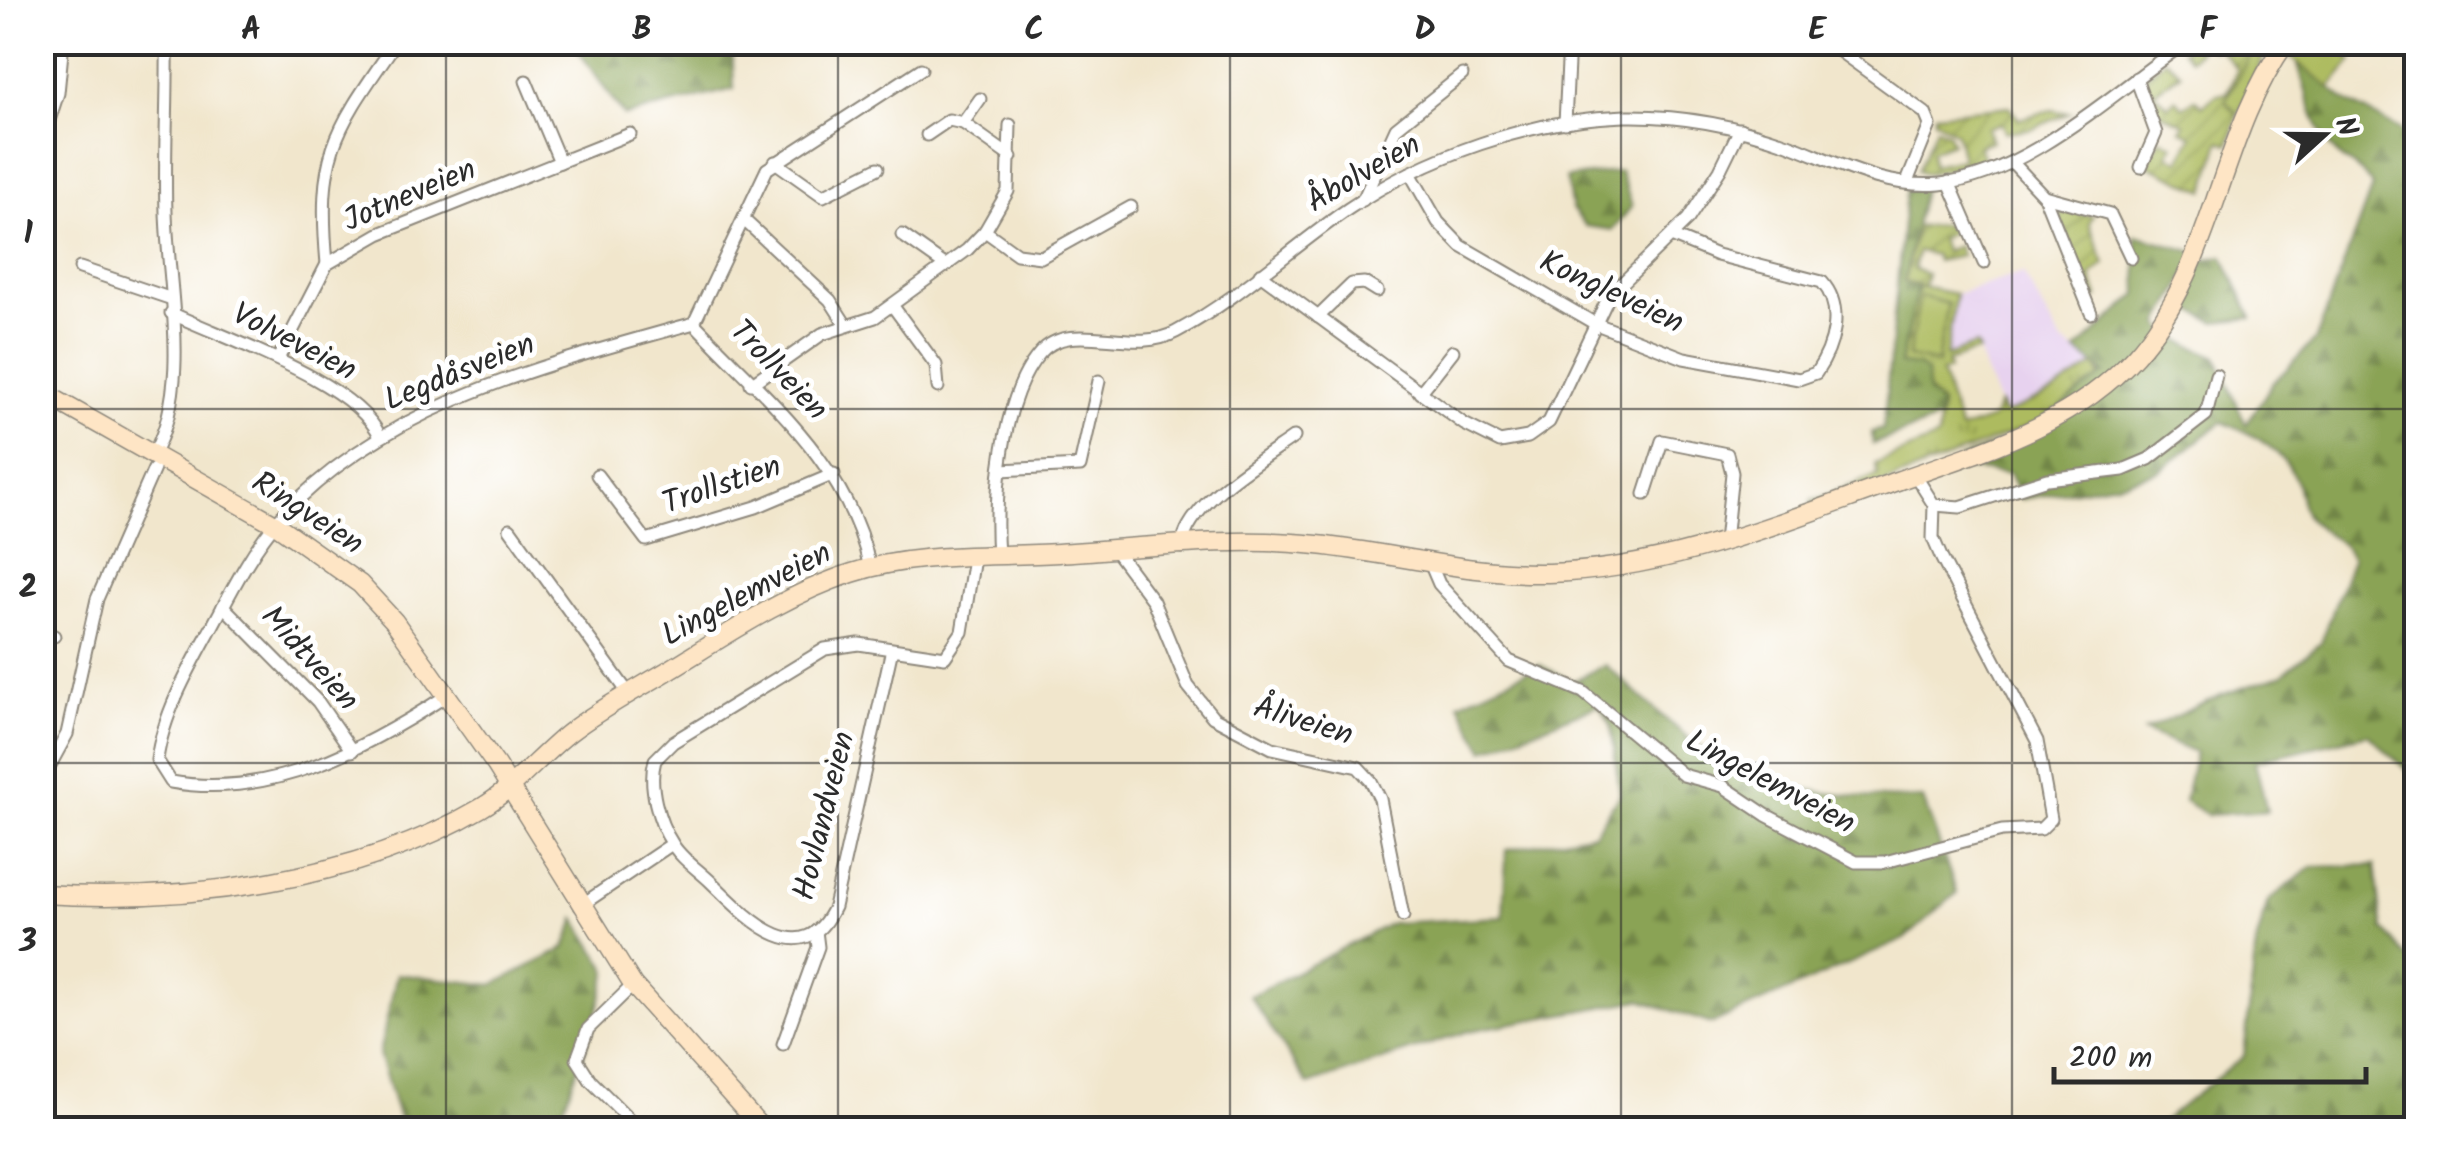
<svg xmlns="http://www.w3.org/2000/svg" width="2459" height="1172" viewBox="0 0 2459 1172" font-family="Kalam,sans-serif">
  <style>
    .built { fill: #e7d2ef }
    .grass { fill: url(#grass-tufts); stroke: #6c7344; stroke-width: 2.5 }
    .forest { fill: url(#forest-firs); stroke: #5a6740; stroke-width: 2.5 }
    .park { fill: #adbb5e; stroke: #6c7344; stroke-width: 2.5 }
    .garden { fill: url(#garden-furrows); stroke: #6c7344; stroke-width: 2.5 }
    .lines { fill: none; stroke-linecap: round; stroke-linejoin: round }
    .minor-casing { stroke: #8e887c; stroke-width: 15 }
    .secondary-casing { stroke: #8e887c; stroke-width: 21 }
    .minor { stroke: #fff; stroke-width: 11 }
    .secondary { stroke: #fee5c5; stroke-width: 18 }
    .grid { fill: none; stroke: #2b2b2b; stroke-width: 2.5; stroke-opacity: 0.55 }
    .labels { text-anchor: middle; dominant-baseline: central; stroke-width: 10; stroke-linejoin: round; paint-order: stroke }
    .street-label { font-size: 32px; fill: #2b2b2b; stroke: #fff }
    .neatline { fill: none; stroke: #2b2b2b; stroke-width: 4 }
    .grid-label { font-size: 32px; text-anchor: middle; font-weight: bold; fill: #2b2b2b }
  </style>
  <defs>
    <pattern id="grass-tufts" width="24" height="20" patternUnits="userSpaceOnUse" patternTransform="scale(2.5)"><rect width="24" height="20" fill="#adbb5e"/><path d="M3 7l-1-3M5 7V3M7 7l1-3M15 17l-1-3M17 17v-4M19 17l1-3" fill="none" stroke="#8d984e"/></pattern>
    <pattern id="forest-firs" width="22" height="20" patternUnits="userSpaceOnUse" patternTransform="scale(2.5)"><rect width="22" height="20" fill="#8aa355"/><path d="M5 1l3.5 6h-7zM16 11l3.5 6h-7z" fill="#718547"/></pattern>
    <pattern id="garden-furrows" width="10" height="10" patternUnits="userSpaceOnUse" patternTransform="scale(2.5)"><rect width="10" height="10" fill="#adbb5e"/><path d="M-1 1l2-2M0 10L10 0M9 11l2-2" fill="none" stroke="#8d984e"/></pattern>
  </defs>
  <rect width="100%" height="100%" fill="#fff"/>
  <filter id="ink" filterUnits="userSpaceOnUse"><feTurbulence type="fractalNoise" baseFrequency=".01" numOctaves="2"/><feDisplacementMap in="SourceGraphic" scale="20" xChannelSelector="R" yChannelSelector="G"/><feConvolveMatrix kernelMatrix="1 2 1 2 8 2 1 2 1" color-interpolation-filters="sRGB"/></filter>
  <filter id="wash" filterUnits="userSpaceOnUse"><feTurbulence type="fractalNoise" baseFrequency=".0048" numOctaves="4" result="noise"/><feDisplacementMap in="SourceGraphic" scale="40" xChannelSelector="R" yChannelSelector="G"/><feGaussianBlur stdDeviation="2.25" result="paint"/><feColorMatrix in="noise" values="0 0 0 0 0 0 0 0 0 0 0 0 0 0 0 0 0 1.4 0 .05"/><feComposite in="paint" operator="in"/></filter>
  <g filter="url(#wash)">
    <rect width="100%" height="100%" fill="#f1e6cc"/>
    <polygon class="built" points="2023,273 2061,342 2096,364 2053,392 2003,416 1976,346 1945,356 1956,294"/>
    <g class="grass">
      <polygon points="2243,43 2256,43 2263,59 2238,115 2224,101 2248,58"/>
      <polygon points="1918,286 1956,294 1946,356 1976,345 1979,351 1947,362 1949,370 1941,373 1960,430 1992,419 1999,404 2004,415 2053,392 2096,364 2099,374 2105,373 2072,409 1814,511 1811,501 1878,475 1875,464 1938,438 1941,405 1927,390 1927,373 1899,365"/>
    </g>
    <g class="forest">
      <polygon points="573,43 732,43 734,89 624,116"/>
      <path d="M2296,59L2343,99L2416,139V779L2368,734L2255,761L2267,811L2208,815L2184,801L2195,753L2144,731L2221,695L2282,675L2321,643L2352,559C2343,539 2328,537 2313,523C2299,510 2302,495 2295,479C2283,449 2250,432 2222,422L2161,470L2123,482L2021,499L2009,474L1970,469L1959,459L2028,432L2105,373L2076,351L2138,294L2136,235L2198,253L2160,324L2171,337L2217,357L2246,425L2272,384L2316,339L2372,187C2365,168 2338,161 2327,142C2311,117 2306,87 2296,59Z"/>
      <polygon points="1620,171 1632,206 1613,230 1586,226 1572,209 1566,178"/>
      <polygon points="1907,182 1924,183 1904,282 1918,286 1900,364 1918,366 1927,373 1928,393 1941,405 1938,420 1873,444 1872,432 1883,429"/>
      <polygon points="2223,256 2252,318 2216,322 2180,306 2204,260"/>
      <path d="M1540,665L1573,681L1605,665C1636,691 1666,723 1700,746C1766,791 1845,799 1923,799L1957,893L1905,939L1712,1024L1640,1000L1469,1031L1308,1085L1250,996L1391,923L1503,917L1506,850L1594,833L1620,794L1611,724L1598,705L1484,750L1459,703Z"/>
      <polygon points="2375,865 2383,929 2416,967 2416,1129 2153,1129 2244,1056 2256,944 2268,901 2312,867"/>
      <polygon points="576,919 608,971 595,1021 562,1111 577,1129 402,1129 379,1054 397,974 493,985 565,948"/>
    </g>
    <g class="park">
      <polygon points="2301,43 2332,43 2353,61 2330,88 2289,56"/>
      <polygon points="1920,296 1948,304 1937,363 1908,357"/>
    </g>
    <g class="garden">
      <polygon points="2192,43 2243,43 2248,58 2225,101 2238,115 2229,144 2220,141 2205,191 2147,165 2160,138 2173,145 2168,155 2180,161 2192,136 2181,130 2185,124 2157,112 2142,78 2165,59 2181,73 2154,92 2169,106 2176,99 2183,107 2195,99 2202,106 2216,94 2227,93 2237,69 2216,46 2212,50 2205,43 2190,59 2182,50"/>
      <polygon points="2009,106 2019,119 2051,110 2070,113 2031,129 2005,132 2001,123 1987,128 1992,141 1979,146 1985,162 1925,174 1917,171 1936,127 1948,133 1952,143 1931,151 1932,165 1962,159 1956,133 1934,119 1935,114"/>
      <polygon points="2063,211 2093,216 2089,223 2105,264 2091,276 2098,297 2092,299 2059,216"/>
      <polygon points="1949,224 1952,233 1940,239 1944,251 1958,246 1961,256 1937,261 1935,255 1918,251 1913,269 1927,274 1924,287 1904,282 1916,227"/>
    </g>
  </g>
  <g filter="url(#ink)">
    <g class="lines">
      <defs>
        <g id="minor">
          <polyline points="1827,42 1925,113 1930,125 1907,182"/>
          <polyline points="2136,78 2156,133 2141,167"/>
          <polyline points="526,81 560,162"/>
          <polyline points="963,123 980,99"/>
          <polyline points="1565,123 1569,42"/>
          <polyline points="927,135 949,120 963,123 1011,157"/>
          <polyline points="42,142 58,93 63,42"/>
          <polyline points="775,162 823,196 878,168"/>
          <polyline points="2013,163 2044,196 2091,313"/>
          <path d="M1410,173L1438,222L1461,246L1594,323L1684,358L1799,379L1816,373C1834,347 1845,308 1822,282L1717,255L1671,236"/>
          <polyline points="1949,182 1984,263"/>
          <polyline points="2044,196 2110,214 2131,258"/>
          <polyline points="1363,200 1396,128 1462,75"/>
          <polyline points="744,220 830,300 846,325"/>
          <polyline points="985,231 1017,254 1041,257 1131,207"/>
          <polyline points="902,235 946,266"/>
          <path d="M327,264C317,151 334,132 396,42"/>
          <polyline points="80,268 169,298"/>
          <polyline points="1260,274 1464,424 1500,442 1528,437 1549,422 1609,296 1688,219 1720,170 1740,129"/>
          <polyline points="892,305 936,365 938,387"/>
          <path d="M171,313C225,339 354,381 380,436"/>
          <polyline points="1318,317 1352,284 1364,283 1377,291"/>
          <polyline points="278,359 327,264 379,234 630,134"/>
          <polyline points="751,384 822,334 875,317 967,250 985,231 1008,191 1010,125"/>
          <polyline points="1420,393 1453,351"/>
          <path d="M153,455C192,384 168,290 166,212C164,156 168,99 167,42"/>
          <polyline points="1001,470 1080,466 1099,381"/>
          <polyline points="597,475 646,540 756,507 834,474"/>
          <polyline points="1915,475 1934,505 1960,507 2047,479 2123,470 2149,459 2206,415 2216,375"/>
          <polyline points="1645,494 1662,441 1727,454 1732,473 1725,542"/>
          <polyline points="510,529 629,694"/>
          <path d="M1182,547C1185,504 1262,460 1294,437"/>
          <polyline points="1115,550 1153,601 1188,686 1213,717 1272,748 1358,767 1371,781 1380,799 1403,916"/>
          <path d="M998,556C994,499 1001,397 1040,353C1071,317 1132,356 1176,332C1238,299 1291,248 1348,209C1426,156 1531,119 1625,116C1680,115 1737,126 1788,144C1838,163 1884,189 1940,184C2026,176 2116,90 2186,42"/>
          <polyline points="1430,563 1439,584 1509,661 1583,692 1683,775 1723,786 1766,815 1856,862 1885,862 2002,831 2041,829 2051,819 2037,741 1942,559 1933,538 1934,505"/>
          <path d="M870,568C848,462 765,398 694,323L767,169L921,69"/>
          <polyline points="223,606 318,702 352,751"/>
          <polyline points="42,630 54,636"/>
          <path d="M892,649L834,907C801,977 744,914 711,882C699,870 680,858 672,843C658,822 648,785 655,760L673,742L825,649L859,644L945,657L962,632L974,558"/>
          <path d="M446,696C366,748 270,800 171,782L157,760C163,714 190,667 212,627C232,590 252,549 280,518C386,402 550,364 694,323"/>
          <polyline points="42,780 67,734 97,599 154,469"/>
          <polyline points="580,906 672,844"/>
          <polyline points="633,985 588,1029 577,1059 591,1081 640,1130"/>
          <polyline points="783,1044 818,947 816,931"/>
        </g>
        <g id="secondary">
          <polyline points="42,392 275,524 360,584 394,621 496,765 633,985 763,1130"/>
          <path d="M42,894C186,903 357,881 481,808C515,788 539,756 570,732C601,708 636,690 669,670C726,635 787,594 852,573C915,552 991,557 1058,553C1142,548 1232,536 1317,545C1394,553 1470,575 1548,573C1670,570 1784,521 1897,481C1982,451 2073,425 2135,356C2216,266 2217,138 2286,42"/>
        </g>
      </defs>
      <use href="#minor" class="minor-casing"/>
      <use href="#secondary" class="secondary-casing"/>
      <use href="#minor" class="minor"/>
      <use href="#secondary" class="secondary"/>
    </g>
  </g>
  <path class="grid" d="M446,42V1130M838,42V1130M1230,42V1130M1621,42V1130M2012,42V1130M42,409H2416M42,763H2416"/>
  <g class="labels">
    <g class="street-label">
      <text transform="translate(1364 174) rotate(-30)">Åbolveien</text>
      <text transform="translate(410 196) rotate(-23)">Jotneveien</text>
      <text transform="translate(1611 293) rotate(25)">Kongleveien</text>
      <text transform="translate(294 343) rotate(27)">Volveveien</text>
      <text transform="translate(778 371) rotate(46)">Trollveien</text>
      <text transform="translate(460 373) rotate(-22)">Legdåsveien</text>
      <text transform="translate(722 486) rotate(-19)">Trollstien</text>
      <text transform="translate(307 514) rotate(33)">Ringveien</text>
      <text transform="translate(747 595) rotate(-28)">Lingelemveien</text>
      <text transform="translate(309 659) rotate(48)">Midtveien</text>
      <text transform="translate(1303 722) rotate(17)">Åliveien</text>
      <text transform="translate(1770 783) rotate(28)">Lingelemveien</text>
      <text transform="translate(825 816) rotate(-76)">Hovlandveien</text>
    </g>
  </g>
  <rect width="2459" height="1172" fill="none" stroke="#fff" stroke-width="110"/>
  <g transform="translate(2324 135) rotate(69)" stroke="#ffffff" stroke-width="8" paint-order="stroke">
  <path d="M0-8L18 38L0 25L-18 38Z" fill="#2b2b2b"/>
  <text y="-15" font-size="28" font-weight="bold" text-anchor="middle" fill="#2b2b2b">N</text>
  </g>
  <path d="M2054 1067v15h312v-15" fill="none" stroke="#2b2b2b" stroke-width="5"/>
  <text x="2069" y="1067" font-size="30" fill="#2b2b2b" stroke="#ffffff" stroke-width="8" paint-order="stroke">200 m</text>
  <rect x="55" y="55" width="2349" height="1062" class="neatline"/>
  <g class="grid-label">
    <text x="251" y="39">A</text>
    <text x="642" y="39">B</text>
    <text x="1034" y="39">C</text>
    <text x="1425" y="39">D</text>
    <text x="1817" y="39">E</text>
    <text x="2208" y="39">F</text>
    <text x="28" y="243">1</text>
    <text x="28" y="597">2</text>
    <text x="28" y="951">3</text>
  </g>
</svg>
